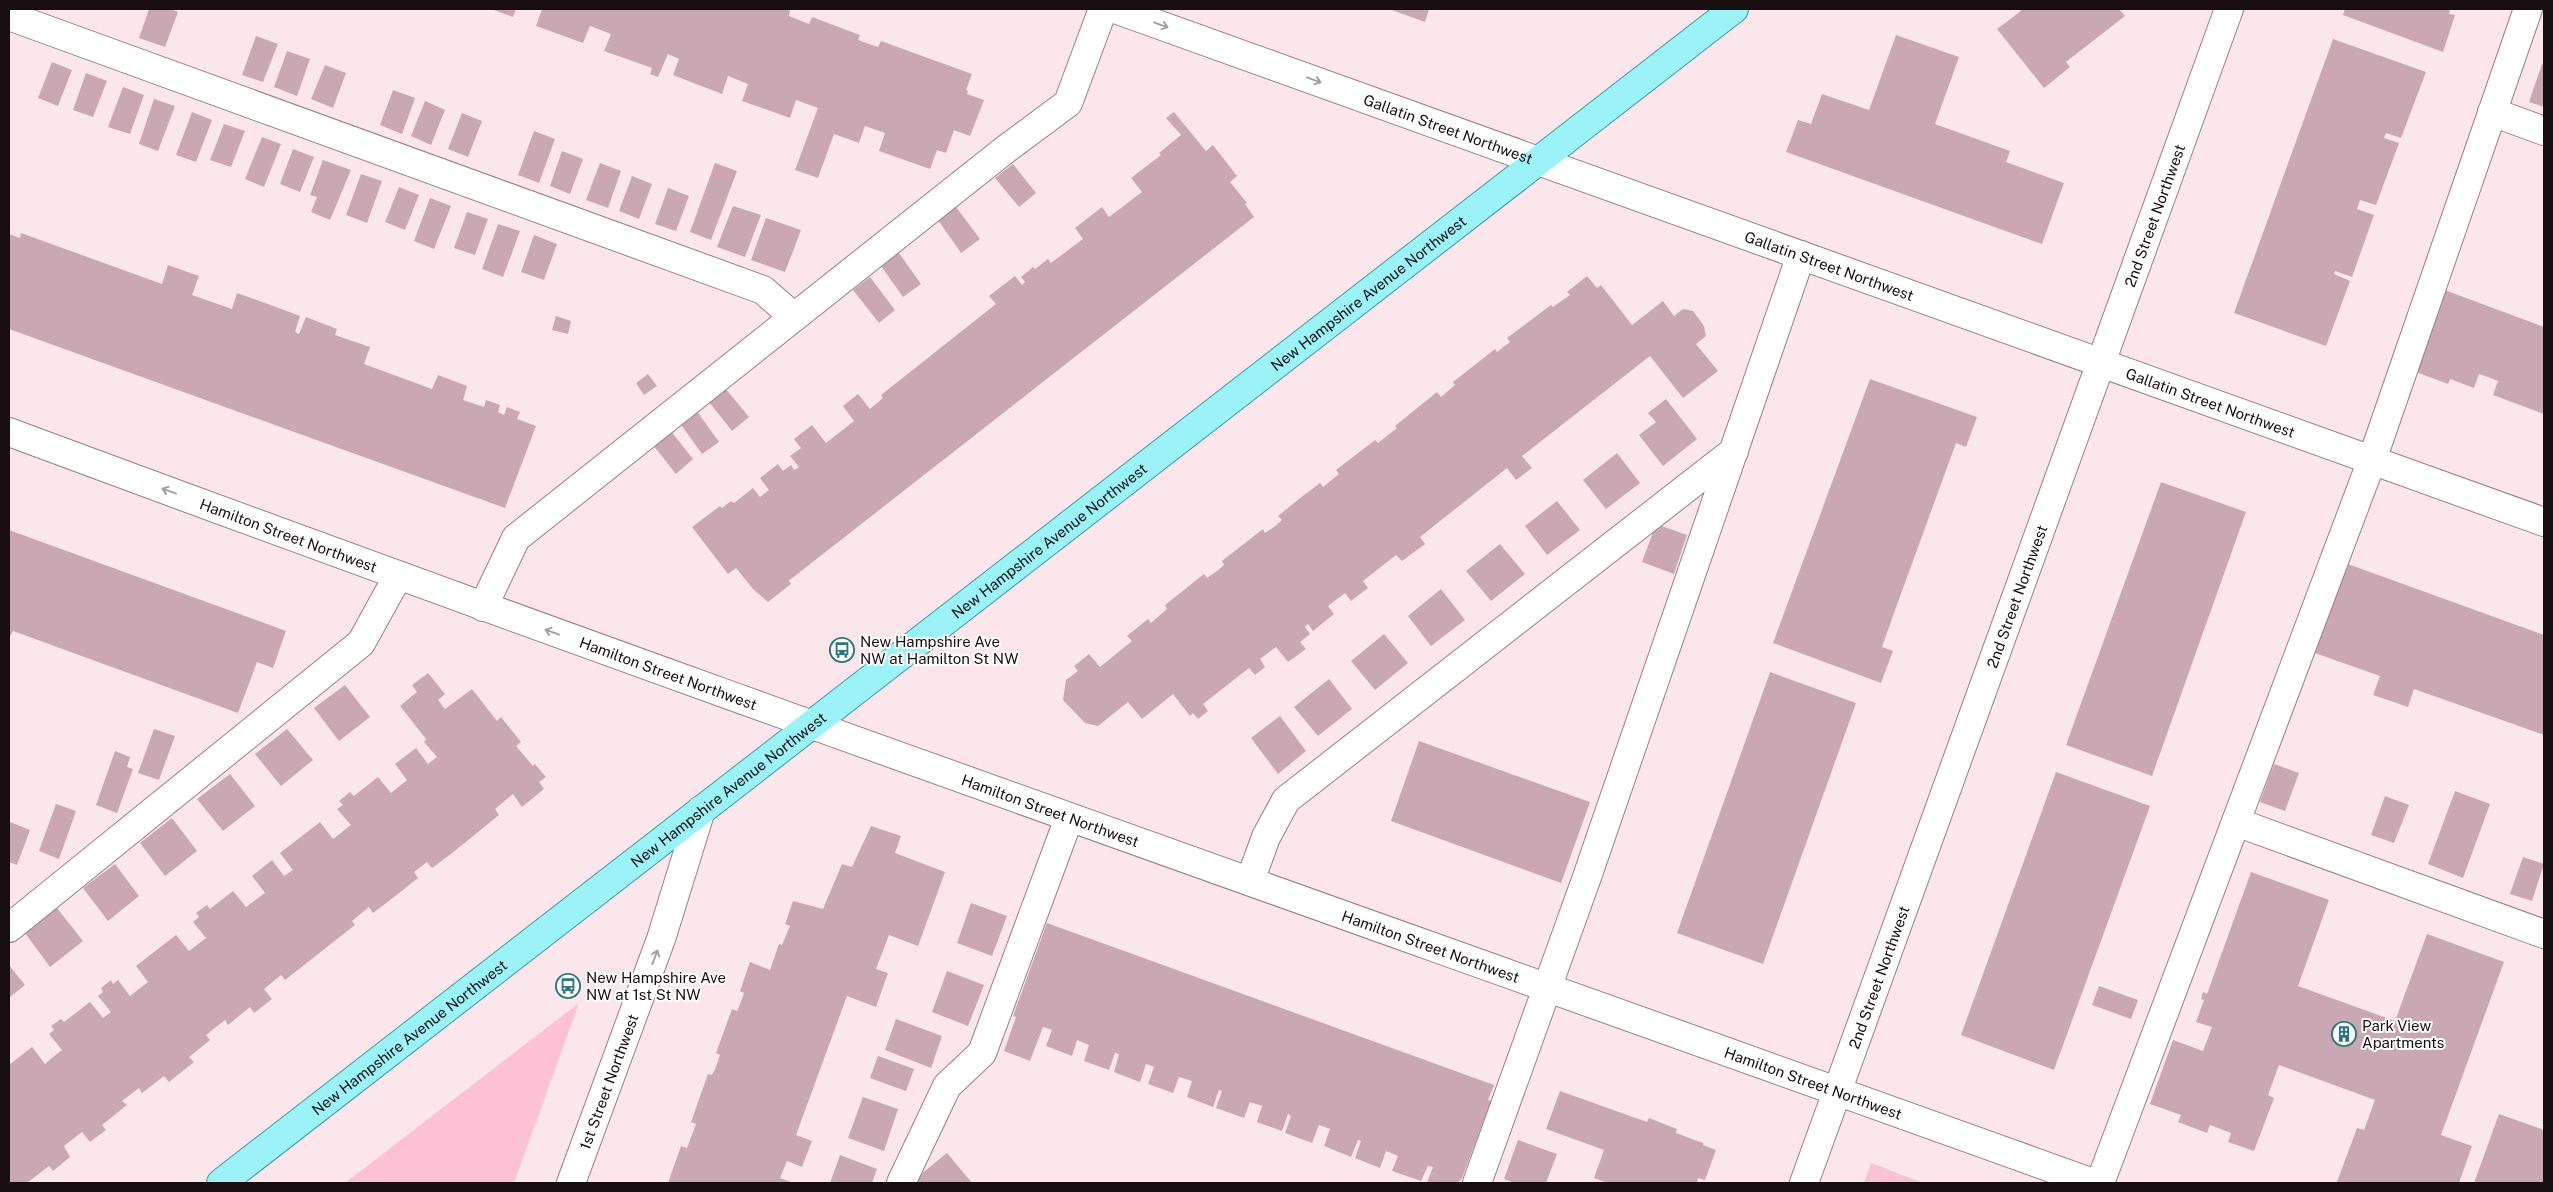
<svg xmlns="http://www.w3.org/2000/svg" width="2553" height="1192" viewBox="0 0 2553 1192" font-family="'Public Sans',sans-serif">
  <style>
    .green { fill: #fdc1d5 }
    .building { fill: #caa8b3 }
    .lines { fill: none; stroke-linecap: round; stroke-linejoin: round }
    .minor-casing { stroke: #9c7c86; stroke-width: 30 }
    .major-casing { stroke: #429ca3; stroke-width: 30 }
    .minor { stroke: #fff; stroke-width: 28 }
    .major { stroke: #9bf2f7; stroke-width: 28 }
    .oneway { stroke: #a39ea0 }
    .labels { text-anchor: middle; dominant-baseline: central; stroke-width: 4; stroke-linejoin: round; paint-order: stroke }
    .street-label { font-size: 15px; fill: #180d11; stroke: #fff }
    .poi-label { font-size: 15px; fill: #180d11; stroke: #fff; text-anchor: start }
  </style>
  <rect width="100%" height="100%" fill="#fbe6ec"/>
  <g class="green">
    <polygon points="579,1003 514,1183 345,1183"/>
    <polygon points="1871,1163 1923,1183 1864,1183"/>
  </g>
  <g class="building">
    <polygon points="149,9 170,9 178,12 165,47 139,38"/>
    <polygon points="491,9 516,9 513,17"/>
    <polygon points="542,9 790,9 789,16 809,24 812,17 860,35 858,40 869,44 878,47 881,41 972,74 966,90 968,91 967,94 984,100 970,136 954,130 946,153 937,150 930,169 879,151 885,133 865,126 859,143 834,134 818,178 795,170 818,108 796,100 790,118 765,109 742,101 748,84 728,76 722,94 673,75 679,59 668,54 658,77 650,74 652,68 604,51 611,34 590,26 583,43 536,26"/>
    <polygon points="1389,9 1429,9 1425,22"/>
    <polygon points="2019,9 2119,9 2125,16 2066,62 2070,67 2044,88 1997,29 2021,11"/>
    <polygon points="2345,9 2450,9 2449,14 2455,15 2443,52 2343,15"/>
    <polygon points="1896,35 1959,57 1935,124 2010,151 2006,162 2064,183 2042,244 1786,152 1798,120 1811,124 1822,94 1869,110"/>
    <polygon points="256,36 278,44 263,82 242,75"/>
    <polygon points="2333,39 2426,72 2401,138 2386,133 2384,138 2399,143 2376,205 2360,200 2357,209 2374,215 2352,277 2335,271 2334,274 2350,281 2326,346 2234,313"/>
    <polygon points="287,51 310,59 297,96 274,87"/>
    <polygon points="52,62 72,70 58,106 38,98"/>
    <polygon points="2542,64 2544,65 2544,107 2529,102"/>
    <polygon points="325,65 346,73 333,108 311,99"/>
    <polygon points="86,73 107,81 93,117 73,110"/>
    <polygon points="123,87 144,95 130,134 108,127"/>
    <polygon points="393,90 415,98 402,134 380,125"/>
    <polygon points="154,99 175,106 158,151 139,144"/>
    <polygon points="425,101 445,110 431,145 411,136"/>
    <polygon points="192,112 212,120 196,162 176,155"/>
    <polygon points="1174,112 1206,151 1213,145 1237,176 1230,182 1247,203 1245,204 1254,217 791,579 789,580 791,584 768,602 753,589 736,568 728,574 692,527 720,506 722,508 731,501 734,503 753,488 760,497 769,490 760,478 778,464 783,471 791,465 794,470 799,467 790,456 801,448 794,439 812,425 826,443 854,421 843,406 858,394 870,409 883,398 881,395 996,304 989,296 1015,276 1022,285 1025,282 1021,277 1033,267 1035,269 1048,259 1051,263 1083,239 1075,228 1102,207 1109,217 1142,192 1131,178 1161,155 1159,153 1181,135 1166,118"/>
    <polygon points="462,113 482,121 468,157 448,149"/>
    <polygon points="224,124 245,131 231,167 210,160"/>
    <polygon points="534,131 555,139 539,183 518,175"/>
    <polygon points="262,137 281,144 264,187 245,179"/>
    <polygon points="293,149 314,157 300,192 280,184"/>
    <polygon points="562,151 583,159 570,194 550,186"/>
    <polygon points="323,160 351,170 330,220 311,212 317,197 310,195"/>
    <polygon points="600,163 621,171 608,208 586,200"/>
    <polygon points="715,163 737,171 711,240 690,232"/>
    <polygon points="1013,164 1036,193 1019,207 995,178"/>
    <polygon points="361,174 382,181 367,223 346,215"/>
    <polygon points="632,176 652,184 639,219 619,211"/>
    <polygon points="399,187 419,195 405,230 385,222"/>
    <polygon points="668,188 689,196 676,231 655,224"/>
    <polygon points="430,198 451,206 434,249 414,241"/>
    <polygon points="733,206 761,215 745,257 717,247"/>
    <polygon points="956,207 980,239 961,253 938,220"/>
    <polygon points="467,212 488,219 475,255 454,248"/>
    <polygon points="766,218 801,230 785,272 751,260"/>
    <polygon points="498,224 520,231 503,277 482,269"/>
    <polygon points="21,233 162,284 168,265 199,276 192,295 232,309 237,293 268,304 300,316 295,332 299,334 306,317 337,329 335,335 370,347 364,364 432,389 438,375 467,386 463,400 484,407 486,400 500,405 498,412 504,415 507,407 520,412 517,419 536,426 505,508 9,329 9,234 20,238"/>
    <polygon points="534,235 557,244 544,280 521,272"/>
    <polygon points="899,253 921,284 903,297 881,266"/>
    <polygon points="1587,276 1597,288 1601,285 1632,325 1663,301 1674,316 1683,309 1693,311 1704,326 1706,336 1696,344 1718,371 1683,398 1650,356 1522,456 1532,468 1516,480 1507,468 1420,537 1425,544 1402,561 1396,555 1363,581 1368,588 1351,601 1345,593 1328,606 1334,614 1313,631 1308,624 1305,627 1310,634 1300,642 1306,649 1288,662 1276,647 1260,659 1265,667 1255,675 1249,668 1203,704 1208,711 1198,719 1193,713 1190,716 1173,694 1142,719 1128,702 1098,726 1085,723 1063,700 1066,680 1078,671 1074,666 1089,654 1100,667 1132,641 1127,636 1148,619 1151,623 1167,609 1165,605 1204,574 1207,578 1217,571 1224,565 1222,561 1263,529 1265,533 1274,527 1282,520 1278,516 1299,499 1320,483 1323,487 1339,474 1336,470 1375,440 1378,443 1388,435 1397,428 1395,426 1437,392 1441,397 1455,385 1453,382 1495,349 1497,352 1510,342 1507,338 1551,305 1553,307 1570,295 1567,292"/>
    <polygon points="870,277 895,310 879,323 853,290"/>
    <polygon points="2442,289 2544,327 2544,414 2493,395 2498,381 2488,377 2479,374 2474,388 2450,379 2448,384 2416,372"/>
    <polygon points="556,316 571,321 568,334 552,330"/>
    <polygon points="648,374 657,386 644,395 636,383"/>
    <polygon points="1870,379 1977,417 1966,447 1956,443 1894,613 1882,647 1893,651 1881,683 1773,643"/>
    <polygon points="725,388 749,417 732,431 709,402"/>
    <polygon points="1666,399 1697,439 1663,466 1639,435 1656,422 1648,413"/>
    <polygon points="696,410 719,442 702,454 679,422"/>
    <polygon points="670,430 693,459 676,474 653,445"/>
    <polygon points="1617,453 1640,483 1606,509 1583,480"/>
    <polygon points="2161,482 2246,512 2152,776 2066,745"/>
    <polygon points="1557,501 1580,530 1547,555 1525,526"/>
    <polygon points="1656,524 1687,535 1674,574 1642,562"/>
    <polygon points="9,530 286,631 273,668 257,662 238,713 13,631 9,638"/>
    <polygon points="1500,544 1525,574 1491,601 1466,571"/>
    <polygon points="2345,563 2544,635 2544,735 2414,689 2408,707 2373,695 2380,676 2312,652"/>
    <polygon points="1441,589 1465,620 1431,646 1408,616"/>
    <polygon points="1384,634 1408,663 1375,690 1351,661"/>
    <polygon points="1770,672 1856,703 1763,964 1677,933"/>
    <polygon points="428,673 445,694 438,700 445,709 472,689 497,721 501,717 521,742 516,746 533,766 535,764 546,777 539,782 544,789 522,807 513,794 495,809 499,815 451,854 432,868 427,862 414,872 418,878 394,897 373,913 369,907 352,921 355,925 285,980 281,975 264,989 272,999 254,1013 250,1007 228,1025 225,1020 206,1035 210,1040 189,1057 194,1062 169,1082 164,1076 142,1093 139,1088 122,1101 127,1105 102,1125 106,1130 90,1142 82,1132 64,1146 70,1157 53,1171 49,1166 27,1183 9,1183 9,1065 32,1047 45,1064 53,1057 62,1050 49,1034 54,1030 51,1026 61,1019 64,1022 90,1002 103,1018 111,1012 98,996 103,992 101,988 111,980 113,984 118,980 130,996 148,982 136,966 176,935 189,951 206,938 193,922 199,917 196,913 207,905 210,909 233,891 246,907 265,893 252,876 272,860 284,876 293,870 280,853 320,822 333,839 351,825 337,809 343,805 339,801 350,792 354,796 378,777 391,793 407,780 395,764 416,748 428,764 437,757 424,742 426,739 400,706 417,692 412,685"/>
    <polygon points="1329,679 1352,709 1318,736 1294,707"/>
    <polygon points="345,685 370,717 339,741 314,708"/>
    <polygon points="1280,716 1306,751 1278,774 1251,738"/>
    <polygon points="154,729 175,736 159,780 138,773"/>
    <polygon points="287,729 313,760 281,786 255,754"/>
    <polygon points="1419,741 1590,802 1561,883 1391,821"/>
    <polygon points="115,751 130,757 127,767 133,769 117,813 96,805"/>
    <polygon points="2274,764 2299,773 2285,811 2260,802"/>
    <polygon points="2056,772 2150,806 2054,1070 1961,1035"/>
    <polygon points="230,774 255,806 223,831 197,799"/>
    <polygon points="2455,791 2490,804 2463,878 2428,864"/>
    <polygon points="2385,796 2409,805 2394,843 2371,835"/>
    <polygon points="56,804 76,811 59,859 39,851"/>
    <polygon points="172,818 197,851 165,876 140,843"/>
    <polygon points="10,822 30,830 17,865 9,862"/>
    <polygon points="871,826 901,836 895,853 945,872 918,946 889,935 876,969 888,973 876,1007 847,996 796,1135 812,1141 802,1167 787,1161 780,1178 794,1183 668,1183 681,1146 687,1148 696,1124 691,1122 708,1074 712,1075 716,1067 720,1055 716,1053 732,1009 737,1011 742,999 744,993 740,991 750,962 770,970 779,944 782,945 790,926 785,924 793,901 823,909 842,864 852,867"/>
    <polygon points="2523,857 2544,864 2532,901 2510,894"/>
    <polygon points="115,864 139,896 108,921 83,888"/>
    <polygon points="2251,872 2329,900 2298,986 2395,1021 2427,934 2504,962 2441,1135 2472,1146 2459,1183 2337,1182 2357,1128 2364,1130 2375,1100 2279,1065 2268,1095 2274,1098 2254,1151 2228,1142 2231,1133 2210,1125 2207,1133 2178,1122 2181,1115 2150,1104 2173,1040 2203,1051 2212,1027 2196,1022 2204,1000 2201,999 2203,992 2207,994"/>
    <polygon points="971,903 1007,916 992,956 957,943"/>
    <polygon points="57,908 83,941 50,967 25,933"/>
    <polygon points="1047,923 1494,1085 1488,1100 1491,1101 1462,1178 1458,1183 1427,1183 1433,1167 1428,1166 1421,1181 1392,1171 1398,1156 1386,1151 1380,1168 1355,1158 1361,1141 1358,1140 1351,1157 1324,1146 1330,1129 1319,1125 1312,1143 1285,1133 1291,1116 1288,1114 1282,1131 1257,1122 1262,1106 1250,1102 1244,1118 1216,1108 1222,1091 1219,1090 1213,1107 1187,1097 1192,1081 1179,1077 1173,1093 1148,1084 1154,1067 1149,1065 1146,1064 1140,1082 1114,1072 1119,1054 1115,1053 1109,1070 1084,1061 1089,1045 1077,1040 1072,1056 1046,1046 1052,1030 1043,1027 1030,1061 1004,1051 1016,1017 1013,1016"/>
    <polygon points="9,965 25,985 9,998"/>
    <polygon points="947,971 984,985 968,1026 932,1012"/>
    <polygon points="2099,986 2138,1000 2131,1019 2092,1005"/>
    <polygon points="896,1019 942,1036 931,1068 885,1050"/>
    <polygon points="878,1056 914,1069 906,1091 870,1078"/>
    <polygon points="1560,1091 1647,1122 1649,1118 1677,1129 1676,1133 1703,1143 1703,1145 1716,1150 1705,1180 1698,1178 1697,1183 1608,1183 1594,1178 1604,1150 1546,1129"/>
    <polygon points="863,1097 898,1109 884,1151 848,1138"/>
    <polygon points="2499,1114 2544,1130 2544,1183 2474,1183"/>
    <polygon points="1518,1140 1557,1154 1546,1183 1515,1183 1504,1179"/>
    <polygon points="947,1153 972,1183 918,1183 915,1179"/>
    <polygon points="840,1155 877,1169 872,1183 830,1183"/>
  </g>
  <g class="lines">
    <defs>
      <g id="minor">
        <path id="s1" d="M1115,9L2544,522"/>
        <polyline points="9,16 763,290 794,317"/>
        <polyline points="2492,112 2544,131"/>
        <path id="s2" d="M9,432C701,689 1398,933 2093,1183"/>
        <polyline points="483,607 516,538 1006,149 1068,103 1103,9"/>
        <polyline points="2236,822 2544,934"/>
        <polyline points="1250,881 1266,837 1286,800 1734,451"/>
        <polyline points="9,928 361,643 398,576"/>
        <path id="s3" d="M571,1183L661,939L701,810"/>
        <polyline points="901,1183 947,1086 982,1053 1069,818"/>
        <polyline points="1477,1183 1587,877 1801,255"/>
        <path id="s4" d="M1804,1183L2229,9"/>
        <polyline points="2100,1183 2372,460 2528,9"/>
      </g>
      <g id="major">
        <path id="s5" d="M221,1183L1734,9"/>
      </g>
    </defs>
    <use href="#minor" class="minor-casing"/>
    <use href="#major" class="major-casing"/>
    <use href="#minor" class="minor"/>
    <use href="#major" class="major"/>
  </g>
  <defs><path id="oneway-shaft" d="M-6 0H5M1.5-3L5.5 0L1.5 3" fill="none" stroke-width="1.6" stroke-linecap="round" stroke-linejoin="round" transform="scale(1.25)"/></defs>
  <g class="oneway">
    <use href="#oneway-shaft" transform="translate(1161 25) rotate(20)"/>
    <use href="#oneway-shaft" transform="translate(1314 80) rotate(20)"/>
    <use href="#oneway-shaft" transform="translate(169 491) rotate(-160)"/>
    <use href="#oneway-shaft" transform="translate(552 632) rotate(-160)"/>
    <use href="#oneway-shaft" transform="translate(655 957) rotate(-69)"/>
  </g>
  <defs>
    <symbol id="bus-ring" viewBox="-11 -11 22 22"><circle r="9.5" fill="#fff" stroke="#2d767b" stroke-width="1.5"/><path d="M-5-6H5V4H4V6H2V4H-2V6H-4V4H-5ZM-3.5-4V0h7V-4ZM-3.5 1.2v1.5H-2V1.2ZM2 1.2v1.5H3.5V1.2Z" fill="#2d767b"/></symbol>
    <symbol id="building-ring" viewBox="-11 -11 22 22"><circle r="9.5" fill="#fff" stroke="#2d767b" stroke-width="1.5"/><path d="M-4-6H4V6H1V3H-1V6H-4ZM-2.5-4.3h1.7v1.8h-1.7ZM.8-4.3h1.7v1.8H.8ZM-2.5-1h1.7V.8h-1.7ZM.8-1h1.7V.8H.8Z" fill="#2d767b"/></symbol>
  </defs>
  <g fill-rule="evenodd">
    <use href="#bus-ring" x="828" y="636" width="28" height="28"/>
    <use href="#bus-ring" x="554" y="972" width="28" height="28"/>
    <use href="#building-ring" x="2330" y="1020" width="28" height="28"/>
  </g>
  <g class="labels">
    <g class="street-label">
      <text stroke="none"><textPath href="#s1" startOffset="354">Gallatin Street Northwest</textPath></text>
      <text stroke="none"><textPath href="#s4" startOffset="1029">2nd Street Northwest</textPath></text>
      <text stroke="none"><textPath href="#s1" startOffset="759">Gallatin Street Northwest</textPath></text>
      <text stroke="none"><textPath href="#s5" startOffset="1452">New Hampshire Avenue Northwest</textPath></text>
      <text stroke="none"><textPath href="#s1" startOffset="1164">Gallatin Street Northwest</textPath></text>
      <text stroke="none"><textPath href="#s2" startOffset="298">Hamilton Street Northwest</textPath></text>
      <text stroke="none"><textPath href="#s5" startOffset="1048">New Hampshire Avenue Northwest</textPath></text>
      <text stroke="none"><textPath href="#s4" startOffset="624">2nd Street Northwest</textPath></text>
      <text stroke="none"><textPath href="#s2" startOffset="702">Hamilton Street Northwest</textPath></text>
      <text stroke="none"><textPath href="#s5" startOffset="642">New Hampshire Avenue Northwest</textPath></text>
      <text stroke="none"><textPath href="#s2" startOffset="1108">Hamilton Street Northwest</textPath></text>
      <text stroke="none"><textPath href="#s2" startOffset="1512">Hamilton Street Northwest</textPath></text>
      <text stroke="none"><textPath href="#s4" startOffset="219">2nd Street Northwest</textPath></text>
      <text stroke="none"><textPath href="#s5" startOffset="238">New Hampshire Avenue Northwest</textPath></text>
      <text stroke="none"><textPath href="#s3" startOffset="108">1st Street Northwest</textPath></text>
      <text stroke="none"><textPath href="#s2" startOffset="1918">Hamilton Street Northwest</textPath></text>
    </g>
    <g class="poi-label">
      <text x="860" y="641">New Hampshire Ave<tspan x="860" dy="17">NW at Hamilton St NW</tspan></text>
      <text x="586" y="977">New Hampshire Ave<tspan x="586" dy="17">NW at 1st St NW</tspan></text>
      <text x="2362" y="1025">Park View<tspan x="2362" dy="17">Apartments</tspan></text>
    </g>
  </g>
  <rect width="2553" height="1192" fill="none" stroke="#180d11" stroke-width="20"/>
</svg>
